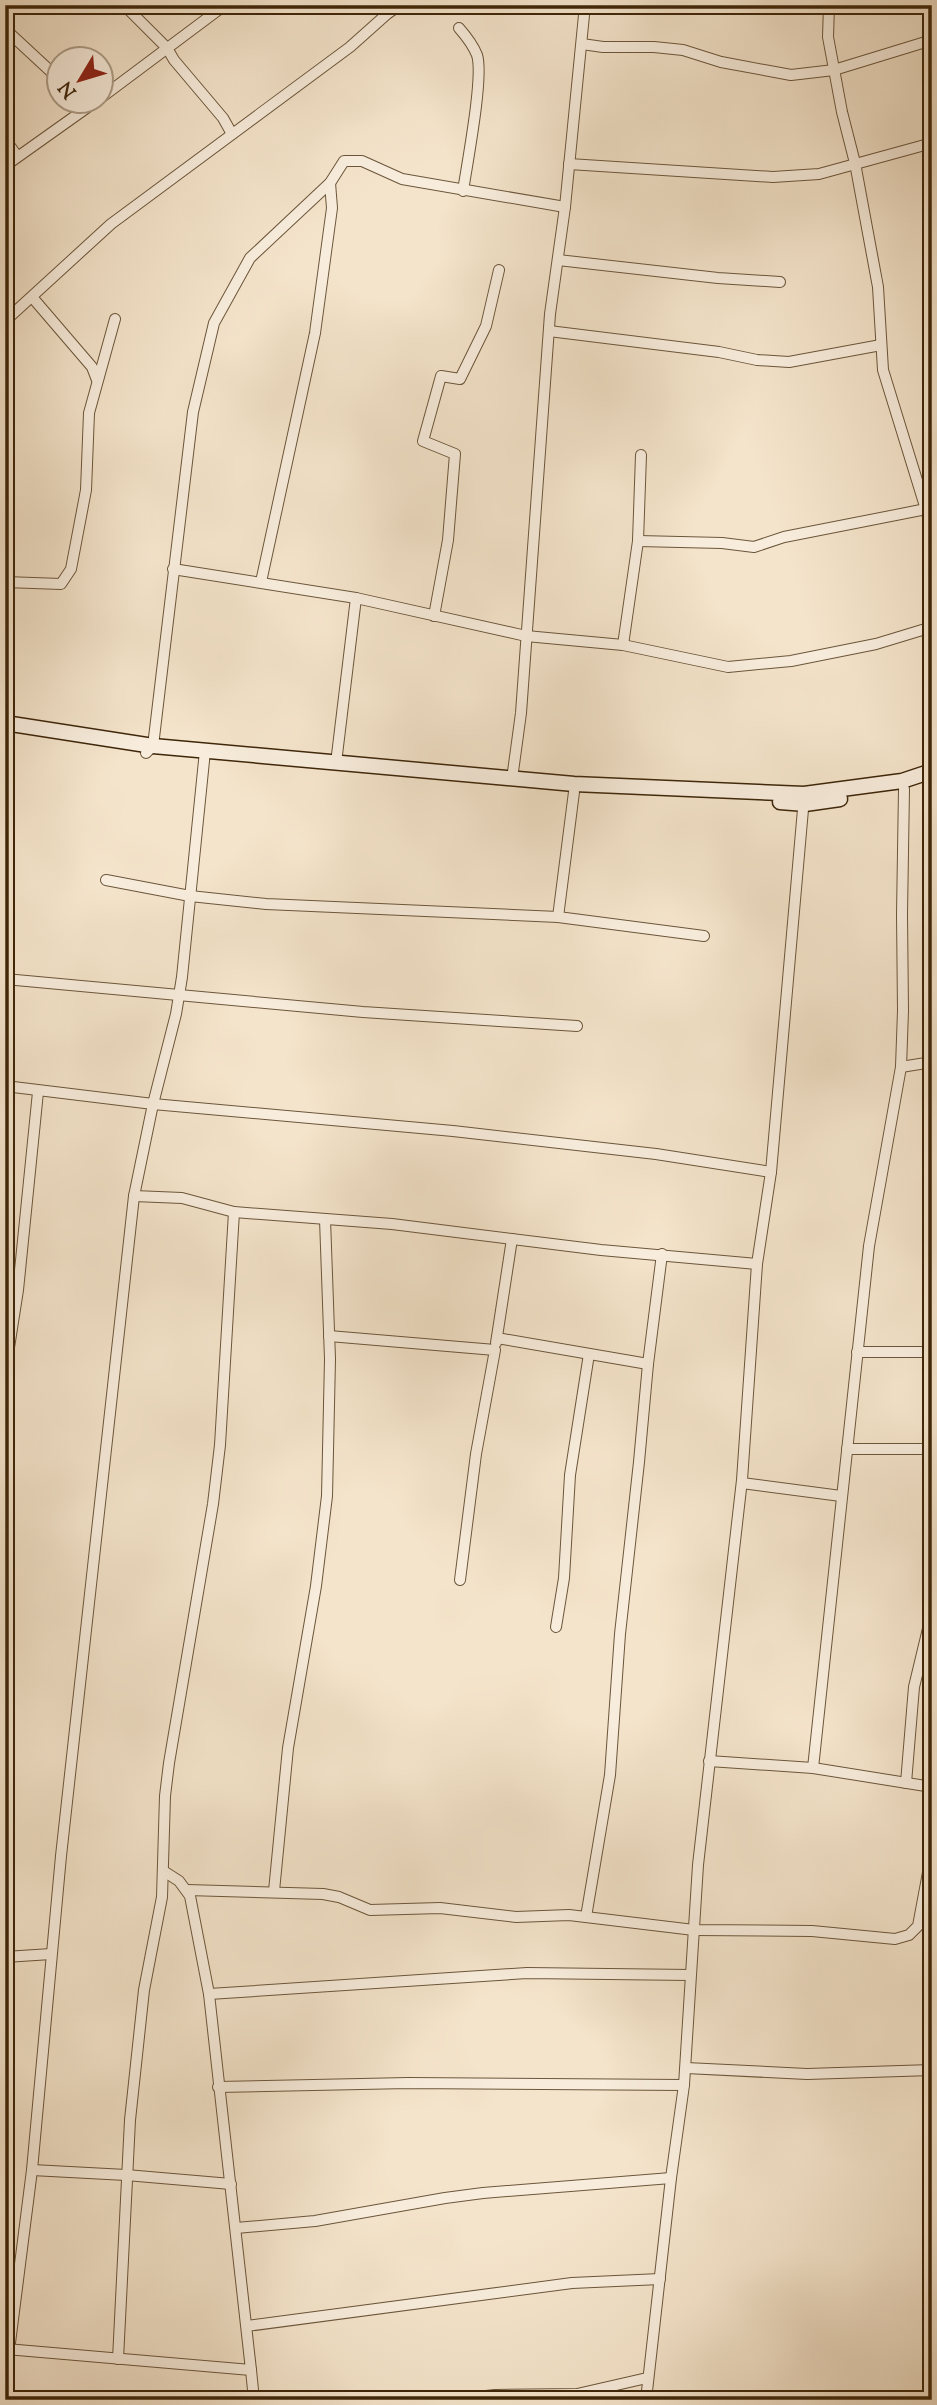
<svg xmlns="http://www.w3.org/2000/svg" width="937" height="2405" viewBox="0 0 937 2405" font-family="'Sorts Mill Goudy',serif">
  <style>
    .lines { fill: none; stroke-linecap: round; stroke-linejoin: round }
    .minor-casing { stroke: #6c563a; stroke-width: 12 }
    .secondary-casing { stroke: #3e2609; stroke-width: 17 }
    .minor { stroke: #f8eddd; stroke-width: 10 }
    .secondary { stroke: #f8eddd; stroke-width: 14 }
  </style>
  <rect width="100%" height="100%" fill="#f4e4cb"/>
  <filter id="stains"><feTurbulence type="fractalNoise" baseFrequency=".00286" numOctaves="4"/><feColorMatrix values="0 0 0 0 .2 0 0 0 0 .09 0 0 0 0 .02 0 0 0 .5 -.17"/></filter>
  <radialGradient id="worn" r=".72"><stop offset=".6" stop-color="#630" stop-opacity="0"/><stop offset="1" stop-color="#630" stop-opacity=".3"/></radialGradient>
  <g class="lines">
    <defs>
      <g id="minor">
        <polyline points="124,5 167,48 174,60 223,118 232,134"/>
        <polyline points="829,5 828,37 842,112 855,163 878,287 883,370 932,529"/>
        <path d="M459,28C466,36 473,45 477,55C484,76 467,164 463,191"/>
        <polyline points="5,29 60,80"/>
        <polyline points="582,44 603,47 654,47 683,50 721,62 791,75 834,70 932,40"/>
        <polyline points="102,97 225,5"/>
        <polyline points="5,139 17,156"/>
        <polyline points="569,164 773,177 819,174 932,143"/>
        <polyline points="5,166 95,102"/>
        <polyline points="558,260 718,278 780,282"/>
        <polyline points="32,297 92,367 97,380"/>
        <polyline points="5,321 111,224 350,47 387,14 400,5"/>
        <polyline points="549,331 719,352 757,360 789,362 881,345"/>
        <polyline points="638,541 722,543 754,547 784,537 926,509"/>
        <polyline points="173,569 356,598 526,636 623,645 728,667 791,661 876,644 932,627"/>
        <polyline points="5,582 61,584 71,569 86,490 89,413 115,319"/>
        <polyline points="261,582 315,333 332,208 330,183"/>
        <polyline points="434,616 448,540 455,454 423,441 441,376 460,379 486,326 499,270"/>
        <polyline points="623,645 638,541 641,455"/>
        <polyline points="146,753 153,746 193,412 214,323 250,258 330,183 344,161 362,161 402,179 565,207"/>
        <polyline points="336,763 356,598"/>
        <polyline points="512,779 521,713 550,314 565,207 585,5"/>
        <polyline points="106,880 190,896 266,904 558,917 704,936"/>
        <polyline points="558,917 574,792"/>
        <polyline points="5,979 363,1012 577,1026"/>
        <polyline points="901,1067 932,1062"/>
        <polyline points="5,1086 153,1104 453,1131 656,1154 771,1172"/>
        <polyline points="134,1196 182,1198 234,1212 392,1224 601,1250 757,1264"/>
        <polyline points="329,1336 495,1350 476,1454 460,1580"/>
        <polyline points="497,1338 648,1364"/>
        <polyline points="496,1343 512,1239"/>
        <polyline points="857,1352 932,1352"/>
        <polyline points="5,1373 18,1290 38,1092"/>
        <polyline points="847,1449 932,1449"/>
        <polyline points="742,1483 841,1496"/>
        <polyline points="556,1627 564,1578 570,1475 589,1354"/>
        <polyline points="709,1761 813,1768 932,1787"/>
        <polyline points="813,1768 869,1246 901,1067 903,1011 902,914 904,789"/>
        <polyline points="906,1783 914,1687 932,1612"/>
        <polyline points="187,1890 323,1894 339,1897 370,1910 440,1908 516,1917 569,1915 694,1930 812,1931 895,1939 909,1935 918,1926 932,1851"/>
        <polyline points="274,1891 288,1748 316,1586 327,1496 330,1359 325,1219"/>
        <polyline points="586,1917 610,1775 620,1634 639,1462 648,1364 662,1254"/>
        <polyline points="5,1957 51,1954"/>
        <polyline points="209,1994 527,1973 690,1975"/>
        <polyline points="686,2068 807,2074 932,2070"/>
        <polyline points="218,2087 408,2083 684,2085"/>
        <polyline points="32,2170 126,2175 231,2184"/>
        <polyline points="236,2228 315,2221 445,2198 483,2193 671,2178"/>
        <polyline points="247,2326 572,2283 660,2279"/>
        <polyline points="6,2349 251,2370 209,1994 190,1896 179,1881 165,1872"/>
        <polyline points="118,2359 130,2120 144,1990 162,1897 165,1796 169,1763 213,1504 220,1445 234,1212"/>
        <polyline points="251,2370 254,2400"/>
        <polyline points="5,2382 32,2170 61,1856 134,1196 153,1104 176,1014 182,977 205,751"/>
        <polyline points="449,2400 495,2395 577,2394 647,2378"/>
        <polyline points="646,2400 671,2178 684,2085 698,1865 742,1480 757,1264 771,1172 804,798"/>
      </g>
      <g id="secondary">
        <polyline points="5,723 153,746 574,784 804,794 902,781 932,771"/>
        <polyline points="780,802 805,804 840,799"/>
      </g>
    </defs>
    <use href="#minor" class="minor-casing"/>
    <use href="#secondary" class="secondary-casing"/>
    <use href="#minor" class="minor"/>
    <use href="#secondary" class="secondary"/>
  </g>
  <rect width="937" height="2405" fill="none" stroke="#f4e4cb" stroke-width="28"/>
  <rect x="7" y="7" width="923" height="2391" fill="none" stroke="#3e2609" stroke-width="3.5"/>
  <rect x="14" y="14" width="909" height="2377" fill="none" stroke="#3e2609" stroke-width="2"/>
  <g transform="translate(80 80) rotate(232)"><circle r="33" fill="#f8eddd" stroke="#ae9d88" stroke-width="2"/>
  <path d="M0-5L12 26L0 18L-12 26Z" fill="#8f2418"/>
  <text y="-10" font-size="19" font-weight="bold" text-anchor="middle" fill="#3e2609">N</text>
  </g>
  <rect width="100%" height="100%" filter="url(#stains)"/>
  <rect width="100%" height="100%" fill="url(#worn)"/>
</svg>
